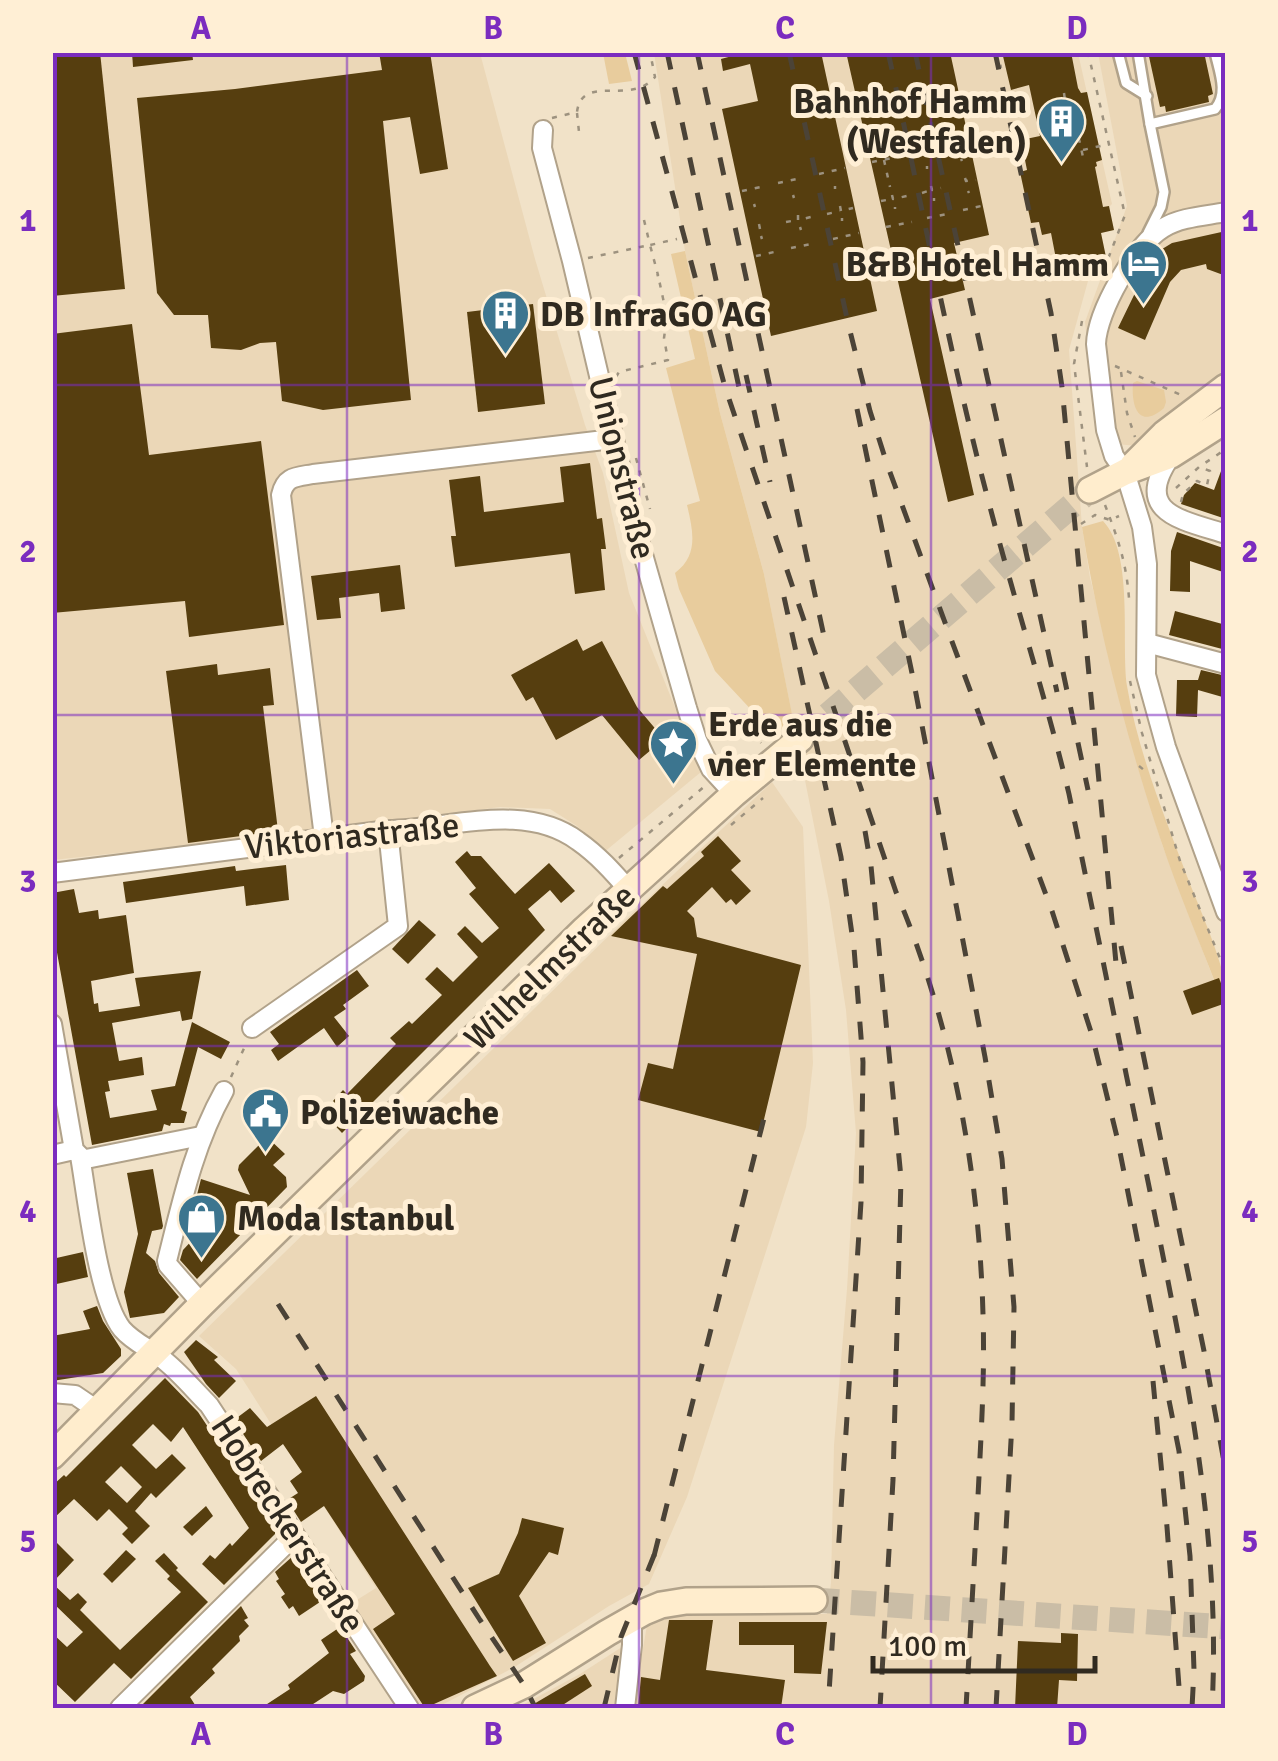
<svg xmlns="http://www.w3.org/2000/svg" width="1278" height="1761" viewBox="0 0 1278 1761" font-family="Signika,sans-serif">
  <style>
    .built { fill: #ebd7b7 }
    .green { fill: #e8cc9d }
    .building { fill: #563e0f; fill-rule: evenodd }
    .lines { fill: none; stroke-linecap: round; stroke-linejoin: round }
    .secondary-tunnel { stroke: #cabda6; stroke-width: 25; stroke-dasharray: 25 12; stroke-linecap: butt }
    .service-casing { stroke: #b1a28a; stroke-width: 14 }
    .minor-casing { stroke: #b1a28a; stroke-width: 22 }
    .secondary-casing { stroke: #b1a28a; stroke-width: 30 }
    .path { stroke: #9d927f; stroke-width: 2.5; stroke-dasharray: 5 8; stroke-linecap: butt }
    .service { stroke: #fff; stroke-width: 9 }
    .minor { stroke: #fff; stroke-width: 18 }
    .secondary { stroke: #ffedcd; stroke-width: 25 }
    .rail { stroke: #4b4337; stroke-width: 5; stroke-dasharray: 18 18; stroke-linecap: butt }
    .grid { fill: none; stroke: #7b2cbf; stroke-width: 2.5; stroke-opacity: 0.55 }
    .labels { text-anchor: middle; dominant-baseline: central; stroke-width: 10; stroke-linejoin: round; paint-order: stroke }
    .poi-label { font-size: 35px; font-weight: bold; fill: #302a20; stroke: #ffefd5; text-anchor: start }
    .street-label { font-size: 35px; fill: #302a20; stroke: #ffefd5 }
    .neatline { fill: none; stroke: #7b2cbf; stroke-width: 4 }
    .grid-label { font-size: 32px; text-anchor: middle; font-weight: bold; fill: #7b2cbf }
  </style>
  <rect width="100%" height="100%" fill="#f1e2c8"/>
  <g class="built">
    <polygon points="53,53 480,53 535,259 585,425 603,473 629,593 701,772 603,853 577,826 550,809 500,807 291,834 53,860"/>
    <polygon points="654,53 1078,53 1112,204 1109,207 1114,230 1101,233 1106,257 1089,261 1091,270 1069,350 1082,527 1090,578 1139,770 1162,844 1225,1009 1225,1708 633,1708 647,1625 658,1615 675,1613 827,1614 831,1583 834,1445 847,1289 856,1133 846,1010 829,901 764,574 720,413 685,251"/>
    <polygon points="1098,53 1225,53 1225,380 1139,446 1115,444 1096,420 1085,322 1127,206"/>
    <polygon points="772,782 803,827 813,1063 806,1127 687,1497 649,1584 609,1606 513,1668 436,1708 421,1708 352,1603 376,1588 236,1369 199,1336 625,920"/>
    <polygon points="622,1647 614,1708 517,1708 580,1674"/>
  </g>
  <g class="green">
    <polygon points="603,53 625,53 632,81 609,84"/>
    <path d="M685,251L720,413L764,574L794,724L773,733L715,671L679,589L675,573C699,555 693,531 687,505L700,501L666,368L695,359L671,254Z"/>
    <path d="M1137,381L1164,390L1166,402L1164,408C1139,430 1131,407 1133,383Z"/>
    <path d="M1103,521C1134,553 1121,643 1127,686C1138,753 1166,820 1190,884C1202,914 1216,946 1224,978C1227,987 1225,998 1225,1008C1204,952 1179,895 1160,838C1127,739 1098,629 1082,527Z"/>
  </g>
  <g class="building">
    <polygon points="52,52 100,52 125,289 52,296"/>
    <polygon points="132,52 192,52 193,60 133,67"/>
    <polygon points="379,52 430,52 448,169 420,174 410,117 383,121 411,400 323,410 282,401 276,342 260,343 241,350 211,348 208,315 174,315 157,293 137,98 235,89 382,70"/>
    <polygon points="747,52 821,52 877,311 771,336 722,109 758,101 750,64 723,71 721,59"/>
    <polygon points="846,52 950,52 955,75 989,235 954,243 965,290 930,299 974,495 948,502"/>
    <polygon points="1002,52 1071,52 1078,88 1081,93 1087,92 1102,160 1096,162 1097,166 1095,167 1103,207 1109,206 1114,230 1101,233 1106,257 1089,260 1091,270 1051,279 1048,265 1057,264 1051,233 1042,235 1039,222 1031,223 1020,172 1027,170 1021,140 1040,136 1029,85 1011,90"/>
    <polygon points="1148,52 1204,52 1213,94 1208,96 1209,102 1166,112 1165,106 1160,107"/>
    <polygon points="1226,231 1226,276 1207,269 1206,264 1181,270 1170,282 1145,340 1118,328 1154,254 1172,243"/>
    <polygon points="533,304 545,404 478,412 467,312"/>
    <polygon points="132,324 149,455 261,441 284,625 189,637 185,601 52,613 52,334"/>
    <polygon points="590,463 597,519 602,518 606,549 601,549 605,590 575,594 570,553 455,567 451,536 456,536 449,480 480,476 484,512 564,502 560,467"/>
    <polygon points="1224,463 1226,463 1226,519 1181,504 1184,495 1195,483 1214,490"/>
    <polygon points="1177,532 1226,549 1226,573 1190,561 1190,592 1170,591 1171,551"/>
    <polygon points="400,565 405,609 381,612 379,593 339,598 341,618 317,620 311,576"/>
    <polygon points="1175,611 1226,625 1226,650 1169,635"/>
    <polygon points="577,639 583,651 602,641 637,707 664,739 639,760 602,715 556,740 533,697 526,701 511,675"/>
    <polygon points="217,664 218,675 270,668 274,705 263,706 278,831 188,843 166,671"/>
    <polygon points="1201,670 1226,676 1226,698 1198,690 1197,717 1176,716 1177,680 1198,680"/>
    <polygon points="718,836 741,861 731,870 751,891 736,905 731,899 726,903 712,887 687,911 694,918 697,937 801,965 761,1132 638,1100 648,1063 673,1069 697,954 611,936 663,886 667,889 704,856 701,852"/>
    <polygon points="467,851 471,856 481,856 515,894 549,863 575,891 561,903 550,890 528,909 545,930 342,1133 325,1115 336,1104 333,1101 343,1090 347,1094 396,1044 390,1038 409,1021 412,1024 442,995 425,979 437,967 453,982 478,957 457,934 465,926 482,943 499,928 469,894 476,888 455,862"/>
    <polygon points="286,865 289,900 246,906 244,886 126,903 123,882 235,866 236,871"/>
    <polygon points="74,889 79,913 98,910 99,919 126,915 134,973 91,981 94,1004 98,1003 99,1012 140,1006 135,978 201,971 192,1019 182,1021 180,1011 112,1023 119,1061 142,1057 144,1075 108,1081 110,1091 105,1092 110,1118 157,1110 151,1090 175,1086 192,1022 230,1042 221,1059 198,1047 181,1110 187,1112 184,1123 171,1123 170,1126 164,1124 162,1131 92,1145 52,925 52,893"/>
    <polygon points="419,920 436,935 408,964 392,949"/>
    <polygon points="357,970 369,986 343,1005 346,1009 334,1017 349,1036 337,1047 324,1028 278,1061 271,1050 279,1044 270,1032"/>
    <polygon points="1219,978 1226,996 1226,1003 1192,1015 1183,991"/>
    <polygon points="267,1137 285,1154 273,1165 286,1177 287,1187 197,1279 180,1260 183,1250 196,1236 188,1230 201,1179 250,1195 238,1170 239,1165"/>
    <polygon points="153,1169 163,1226 162,1229 152,1231 146,1253 155,1261 159,1273 179,1297 164,1313 130,1318 124,1292 138,1234 127,1173"/>
    <polygon points="83,1252 88,1277 52,1285 52,1259"/>
    <polygon points="97,1306 103,1321 121,1349 121,1356 103,1373 52,1381 52,1336 90,1329 83,1311"/>
    <polygon points="196,1340 218,1357 214,1360 236,1381 219,1398 206,1384 184,1352"/>
    <path d="M165,1378L198,1412L275,1528V1534L224,1585L202,1564L210,1555L215,1559L230,1543L232,1546L249,1528L183,1427L171,1442L153,1424L132,1445L156,1469L172,1454L186,1468L156,1498L151,1493L135,1511L150,1526L132,1544L122,1534L128,1528L109,1509L97,1521L74,1499L52,1520V1486L64,1475L66,1477ZM121,1466L142,1487L127,1503L105,1482Z"/>
    <polygon points="316,1396 490,1666 497,1676 425,1708 373,1629 395,1614 324,1506 301,1522 287,1500 298,1493 290,1481 302,1472 283,1444 261,1461 234,1420 250,1408 267,1427"/>
    <polygon points="206,1506 213,1516 192,1536 183,1527"/>
    <polygon points="522,1518 564,1528 558,1555 549,1552 519,1596 546,1643 513,1661 468,1588 499,1574 518,1533"/>
    <polygon points="52,1538 74,1560 52,1583"/>
    <polygon points="126,1550 136,1559 112,1583 103,1574"/>
    <polygon points="164,1553 178,1568 176,1570 208,1602 131,1679 114,1663 75,1702 52,1680 52,1633 67,1647 83,1632 52,1602 52,1583 70,1600 78,1593 87,1602 80,1610 120,1650 181,1592 167,1579 170,1576 155,1561"/>
    <polygon points="293,1556 323,1600 299,1616 293,1606 289,1609 281,1597 285,1594 276,1581 279,1579 275,1572"/>
    <polygon points="241,1606 248,1618 244,1620 249,1626 239,1636 240,1641 212,1669 215,1673 190,1697 197,1708 139,1708"/>
    <polygon points="669,1620 713,1620 706,1670 785,1680 781,1708 638,1708 641,1677 660,1680"/>
    <polygon points="739,1622 827,1622 821,1674 794,1673 794,1645 739,1645"/>
    <polygon points="340,1627 356,1651 350,1654 365,1676 364,1681 344,1694 333,1691 307,1708 261,1708 290,1689 288,1685 329,1653 321,1640"/>
    <polygon points="1061,1633 1078,1634 1077,1681 1059,1680 1057,1708 1015,1708 1018,1641 1061,1643"/>
    <polygon points="585,1674 592,1686 558,1708 527,1708"/>
  </g>
  <g class="lines">
    <g class="secondary-tunnel">
      <polyline points="800,739 1090,490"/>
      <polyline points="814,1600 1226,1627"/>
    </g>
    <defs>
      <g id="service">
        <polyline points="1118,52 1126,83 1147,96"/>
        <polyline points="1138,52 1150,124 1164,192 1161,207 1148,233"/>
        <path d="M1150,124L1215,109C1229,93 1219,71 1215,52"/>
      </g>
      <g id="minor">
        <polyline points="543,130 542,148 572,261 632,516 687,708 697,740 711,769 734,794"/>
        <path d="M1226,212C1205,216 1181,217 1163,228C1135,245 1097,311 1096,344L1106,430L1114,456L1125,472L1142,527L1147,564L1146,675L1166,747L1226,912"/>
        <path d="M1171,456C1131,513 1182,520 1226,534"/>
        <polyline points="1147,643 1226,664"/>
        <path d="M324,837L281,495C285,476 296,477 313,474L613,439"/>
        <path d="M52,873L388,830C450,829 524,801 578,841C598,855 613,872 628,889"/>
        <path d="M52,1024L74,1150L80,1156C87,1196 98,1299 122,1329C134,1343 151,1349 165,1361C181,1374 195,1391 209,1405L409,1708"/>
        <polyline points="252,1028 398,926 388,830"/>
        <polyline points="52,1155 74,1150"/>
        <polyline points="81,1160 201,1136"/>
        <path d="M202,1304L168,1265L167,1261C182,1201 194,1145 224,1091"/>
        <polyline points="52,1393 75,1395 97,1410"/>
        <polyline points="120,1708 286,1544 296,1537"/>
        <polyline points="625,1708 632,1645 632,1618"/>
      </g>
      <g id="secondary">
        <polyline points="1133,465 1164,434 1226,387"/>
        <polyline points="1090,490 1125,472 1171,455 1226,420"/>
        <polyline points="52,1456 202,1304 585,929 734,794 800,739"/>
        <polyline points="475,1708 524,1685 607,1633 644,1612 661,1605 686,1601 814,1600"/>
      </g>
    </defs>
    <use href="#service" class="service-casing"/>
    <use href="#minor" class="minor-casing"/>
    <use href="#secondary" class="secondary-casing"/>
    <g class="path">
      <polyline points="998,52 1001,68"/>
      <polyline points="1088,52 1125,215 1101,277"/>
      <polyline points="1064,93 1065,100 1070,99 1083,157"/>
      <polyline points="577,113 579,132"/>
      <path d="M552,118L577,112C582,73 631,106 655,77L650,52"/>
      <polyline points="949,145 968,142"/>
      <polyline points="1083,150 1109,144"/>
      <polyline points="998,152 1012,149"/>
      <polyline points="913,153 933,149"/>
      <polyline points="961,159 962,161"/>
      <polyline points="884,160 890,187"/>
      <polyline points="872,162 898,157"/>
      <polyline points="927,166 927,169"/>
      <polyline points="819,174 845,168"/>
      <polyline points="965,178 966,181 976,180"/>
      <polyline points="778,183 802,178"/>
      <polyline points="835,186 835,189"/>
      <polyline points="931,186 932,190 941,188"/>
      <polyline points="742,191 761,187"/>
      <polyline points="968,191 969,193"/>
      <polyline points="922,193 931,190"/>
      <polyline points="793,195 794,198"/>
      <polyline points="892,195 893,199 907,196"/>
      <polyline points="934,198 934,201"/>
      <polyline points="881,201 892,199"/>
      <polyline points="754,204 755,207"/>
      <polyline points="840,206 841,211 853,208"/>
      <polyline points="895,207 895,209"/>
      <polyline points="963,210 981,206"/>
      <polyline points="827,214 840,211"/>
      <polyline points="798,215 798,220 811,217"/>
      <polyline points="842,218 842,221"/>
      <polyline points="927,218 947,214"/>
      <polyline points="644,220 650,245 677,239"/>
      <polyline points="786,222 797,220"/>
      <polyline points="759,224 760,229"/>
      <polyline points="800,227 801,230"/>
      <polyline points="886,227 912,222"/>
      <polyline points="761,236 762,239"/>
      <polyline points="833,239 859,233"/>
      <polyline points="791,248 816,243"/>
      <polyline points="756,256 774,252"/>
      <polyline points="588,258 650,245 658,275 653,276"/>
      <polyline points="1082,321 1074,364 1087,467"/>
      <polyline points="1115,366 1181,395"/>
      <polyline points="1121,372 1127,413 1135,437"/>
      <polyline points="616,377 619,372 668,360 664,338 667,317 658,275"/>
      <polyline points="636,458 650,509"/>
      <polyline points="1176,488 1199,467 1226,449"/>
      <polyline points="1181,502 1183,494 1197,481 1207,485 1210,471 1200,467"/>
      <path d="M1105,505C1118,539 1126,561 1129,598"/>
      <polyline points="1081,524 1095,515 1110,520 1119,516"/>
      <polyline points="1130,681 1142,733 1180,861 1226,973"/>
      <polyline points="752,733 761,743"/>
      <polyline points="1139,766 1144,770"/>
      <polyline points="731,825 763,798"/>
      <polyline points="619,858 705,786"/>
      <polyline points="231,1077 246,1044"/>
      <polyline points="446,1708 456,1704"/>
    </g>
    <use href="#service" class="service"/>
    <use href="#minor" class="minor"/>
    <use href="#secondary" class="secondary"/>
    <g class="rail">
      <path d="M634,52L725,387L896,892C952,1024 979,1170 983,1314C985,1374 981,1436 978,1496C974,1567 970,1638 966,1708"/>
      <polyline points="667,52 740,392"/>
      <polyline points="697,52 827,650"/>
      <polyline points="789,52 848,323 870,411 887,464 947,628 1052,911 1092,1035 1117,1137 1179,1451 1190,1556 1194,1670 1192,1708"/>
      <path d="M888,52C922,204 950,357 990,507C1015,603 1046,698 1069,794C1098,938 1128,1082 1157,1226C1189,1386 1221,1545 1212,1708"/>
      <polyline points="915,52 1057,692"/>
      <polyline points="995,52 1051,313 1062,387 1116,963"/>
      <polyline points="746,375 770,482"/>
      <polyline points="857,409 913,678 985,1057 1002,1159 1014,1307 1012,1423 996,1708"/>
      <polyline points="784,597 841,857 854,948 863,1062 861,1202 828,1708"/>
      <polyline points="1063,672 1088,790"/>
      <polyline points="865,831 871,866 901,1178 893,1480 880,1708"/>
      <polyline points="1121,946 1204,1351 1226,1473"/>
      <polyline points="278,1304 480,1620 524,1685 534,1705"/>
      <polyline points="1153,1381 1167,1527 1180,1700"/>
      <polyline points="654,1556 766,1110"/>
      <polyline points="604,1708 621,1637 659,1543"/>
    </g>
  </g>
  <path class="grid" d="M347,52V1708M639,52V1708M931,52V1708M52,385H1226M52,715H1226M52,1046H1226M52,1376H1226"/>
  <defs>
    <symbol id="building-pin" viewBox="-11 -11 22 30"><path d="M0 17L-7.5 6A9.5 9.5 0 1 1 7.5 6Z" fill="#3c758f" stroke="#ffefd5"/><path d="M-4-6H4V6H1V3H-1V6H-4ZM-2.5-4.3h1.7v1.8h-1.7ZM.8-4.3h1.7v1.8H.8ZM-2.5-1h1.7V.8h-1.7ZM.8-1h1.7V.8H.8Z" fill="#fff"/></symbol>
    <symbol id="hotel-pin" viewBox="-11 -11 22 30"><path d="M0 17L-7.5 6A9.5 9.5 0 1 1 7.5 6Z" fill="#3c758f" stroke="#ffefd5"/><path d="M-6-4.5h1.5V1H6V5H4.5V3h-9V5H-6ZM-4 0a1.8 1.8 0 1 1 3.6 0ZM.5 0V-2.5h3Q6-2.5 6 0Z" fill="#fff"/></symbol>
    <symbol id="sight-pin" viewBox="-11 -11 22 30"><path d="M0 17L-7.5 6A9.5 9.5 0 1 1 7.5 6Z" fill="#3c758f" stroke="#ffefd5"/><path d="M0-6L1.8-2.2L6-1.7L2.9 1.2L3.7 5.4L0 3.3L-3.7 5.4L-2.9 1.2L-6-1.7L-1.8-2.2Z" fill="#fff"/></symbol>
    <symbol id="civic-pin" viewBox="-11 -11 22 30"><path d="M0 17L-7.5 6A9.5 9.5 0 1 1 7.5 6Z" fill="#3c758f" stroke="#ffefd5"/><path d="M-.6-6.5H3V-4.5H.6V-3L4-1V1h2V6H-6V1h2V-1L-.6-3ZM-1.2 2.5V6h2.4V2.5Z" fill="#fff"/></symbol>
    <symbol id="shop-pin" viewBox="-11 -11 22 30"><path d="M0 17L-7.5 6A9.5 9.5 0 1 1 7.5 6Z" fill="#3c758f" stroke="#ffefd5"/><path d="M-5-2.5h2.3a2.7 3.5 0 0 1 5.4 0H5L5.5 6h-11ZM-1.5-2.5h3a1.5 2.3 0 0 0-3 0Z" fill="#fff"/></symbol>
  </defs>
  <g fill-rule="evenodd">
    <use href="#building-pin" x="1034" y="94" width="55" height="75"/>
    <use href="#hotel-pin" x="1116" y="236" width="55" height="75"/>
    <use href="#building-pin" x="478" y="286" width="55" height="75"/>
    <use href="#sight-pin" x="646" y="716" width="55" height="75"/>
    <use href="#civic-pin" x="238" y="1084" width="55" height="75"/>
    <use href="#shop-pin" x="174" y="1190" width="55" height="75"/>
  </g>
  <g class="labels">
    <g class="poi-label">
      <text x="1027" y="101" text-anchor="end">Bahnhof Hamm<tspan x="1027" dy="40">(Westfalen)</tspan></text>
      <text x="1109" y="264" text-anchor="end">B&amp;B Hotel Hamm</text>
      <text x="540" y="314">DB InfraGO AG</text>
      <text x="708" y="724">Erde aus die<tspan x="708" dy="40">vier Elemente</tspan></text>
      <text x="300" y="1112">Polizeiwache</text>
      <text x="237" y="1218">Moda Istanbul</text>
    </g>
    <g class="street-label">
      <text transform="translate(622 468) rotate(76)">Unionstraße</text>
      <text transform="translate(352 836) rotate(-6)">Viktoriastraße</text>
      <text transform="translate(550 967) rotate(-44)">Wilhelmstraße</text>
      <text transform="translate(288 1524) rotate(57)">Hobreckerstraße</text>
    </g>
  </g>
  <rect width="1278" height="1761" fill="none" stroke="#ffefd5" stroke-width="110"/>
  <path d="M873 1656v15h222v-15" fill="none" stroke="#302a20" stroke-width="5"/>
  <text x="888" y="1656" font-size="30" fill="#302a20" stroke="#ffefd5" stroke-width="8" paint-order="stroke">100 m</text>
  <rect x="55" y="55" width="1168" height="1651" class="neatline"/>
  <g class="grid-label">
    <text x="201" y="39">A</text>
    <text x="493" y="39">B</text>
    <text x="785" y="39">C</text>
    <text x="1077" y="39">D</text>
    <text x="28" y="231">1</text>
    <text x="1250" y="231">1</text>
    <text x="28" y="562">2</text>
    <text x="1250" y="562">2</text>
    <text x="28" y="892">3</text>
    <text x="1250" y="892">3</text>
    <text x="28" y="1222">4</text>
    <text x="1250" y="1222">4</text>
    <text x="28" y="1552">5</text>
    <text x="1250" y="1552">5</text>
    <text x="201" y="1745">A</text>
    <text x="493" y="1745">B</text>
    <text x="785" y="1745">C</text>
    <text x="1077" y="1745">D</text>
  </g>
</svg>
